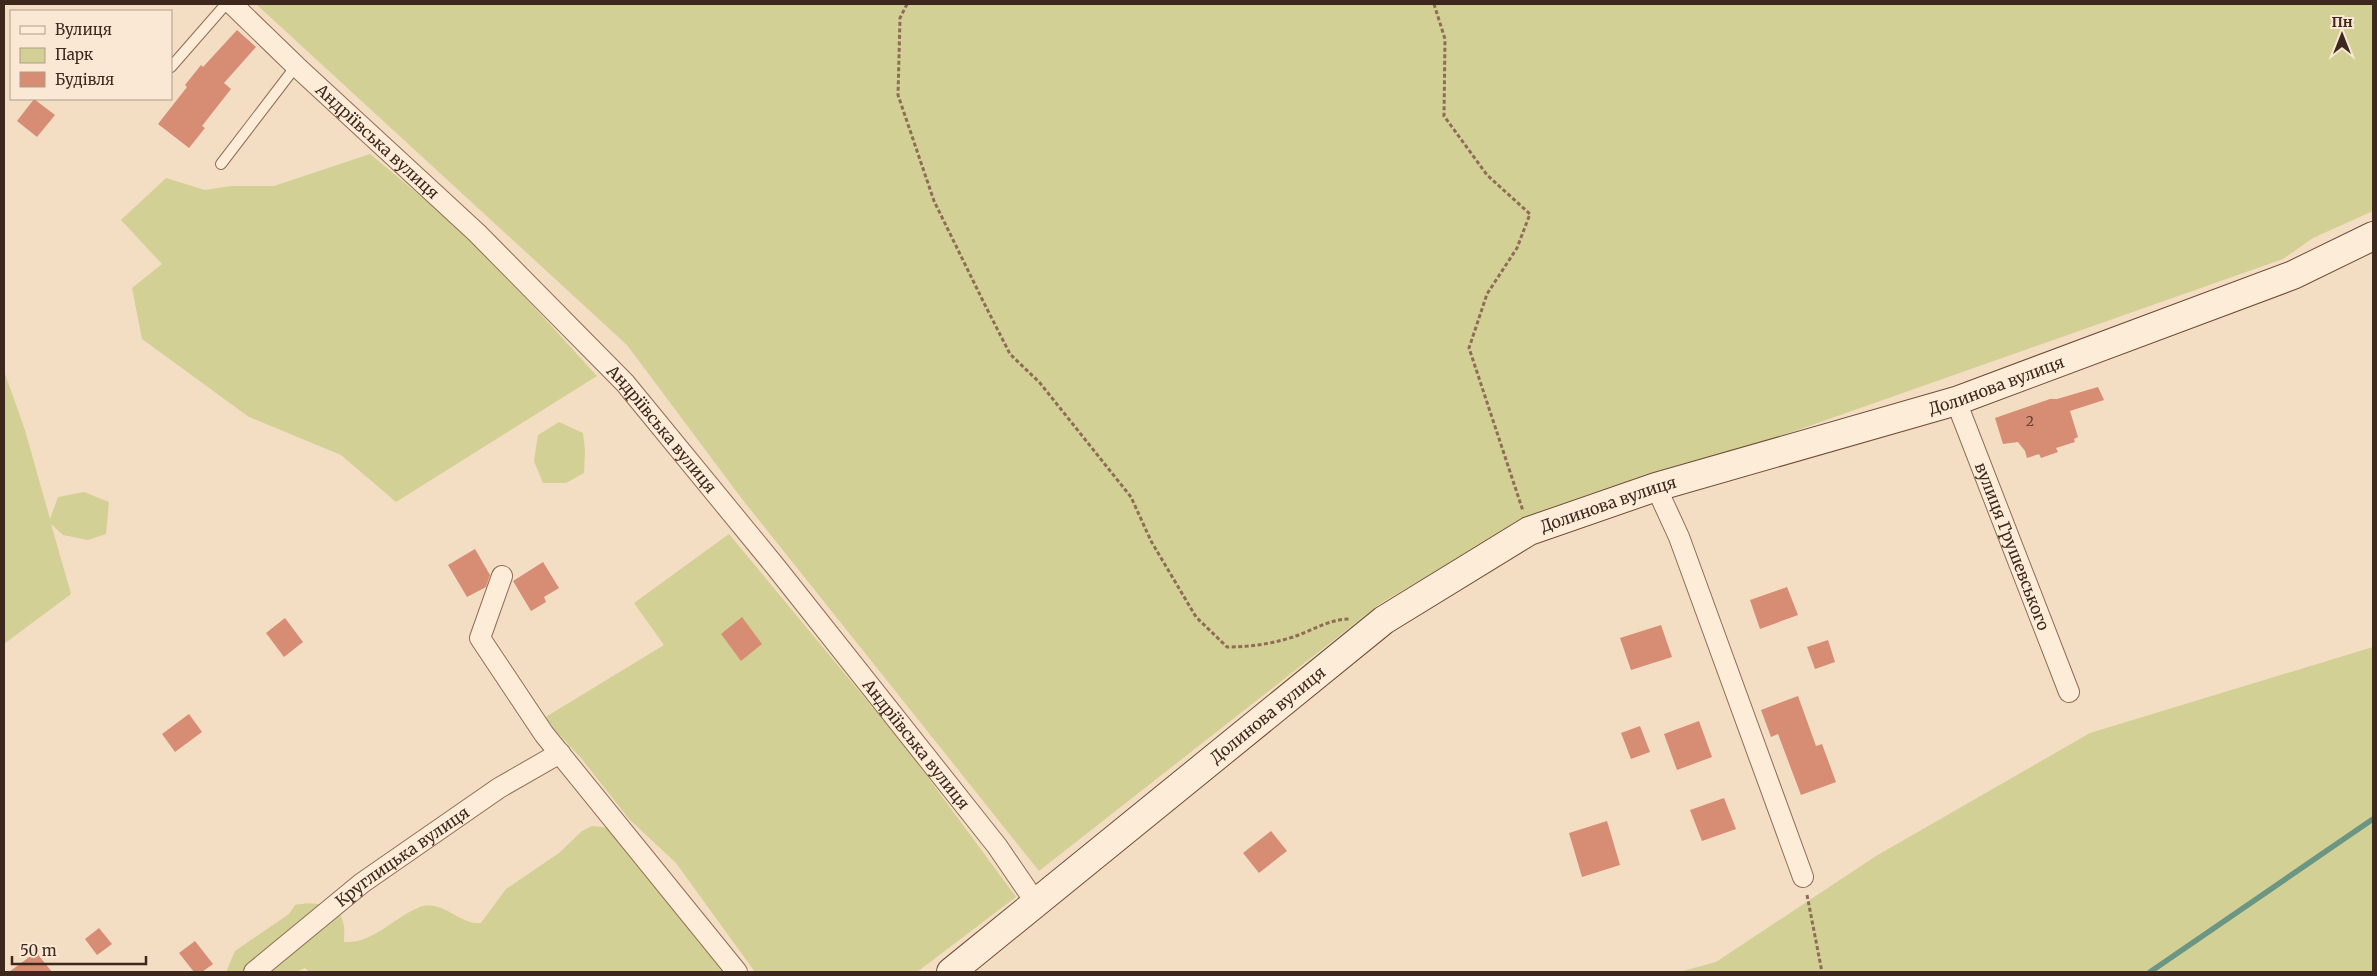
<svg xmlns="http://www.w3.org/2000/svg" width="2377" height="976" viewBox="0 0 2377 976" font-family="Merriweather,serif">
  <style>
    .green { fill: #d3d095 }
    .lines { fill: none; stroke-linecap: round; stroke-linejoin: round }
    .stream { stroke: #6b9684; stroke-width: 5.5 }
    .building { fill: #d68d74 }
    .lane-casing { stroke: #906c57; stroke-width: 12 }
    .street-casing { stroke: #906c57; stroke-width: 22 }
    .secondary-casing { stroke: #724d3a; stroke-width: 30 }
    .path { stroke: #906c57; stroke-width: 3; stroke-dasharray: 4 2.5; stroke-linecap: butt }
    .lane { stroke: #fdecd8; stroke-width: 10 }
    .street { stroke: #fdecd8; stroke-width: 20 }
    .secondary { stroke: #fdecd8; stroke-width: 28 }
    .labels { text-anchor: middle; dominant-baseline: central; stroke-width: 5; stroke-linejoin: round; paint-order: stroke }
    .number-label { font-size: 14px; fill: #644133 }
    .street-label { font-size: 16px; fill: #3e281d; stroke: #fae8d4 }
  </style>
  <rect width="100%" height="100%" fill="#f3ddc3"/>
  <g class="green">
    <polygon points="256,4 2373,4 2373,211 2313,238 2283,259 1767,441 1512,527 1381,603 1039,871 742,499 627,345"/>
    <polygon points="370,154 470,237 597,376 396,502 341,455 249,417 142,339 132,288 162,264 121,220 166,178 205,190 231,186 274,186"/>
    <polygon points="4,371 25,430 50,519 58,497 84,492 109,502 106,534 88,540 63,535 51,524 71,594 4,644"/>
    <polygon points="559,422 583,433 585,450 584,473 566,483 543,483 534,461 538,435"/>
    <polygon points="729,534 907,749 1016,897 917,972 755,972 676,863 629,819 581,758 544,718 664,645 634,603"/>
    <polygon points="2373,647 2373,972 1679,972 1716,962 1876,856 2090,733"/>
    <path d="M592,826L613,828L725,972H309L305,968L297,972H226L235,951L289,914L295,905C309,902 339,902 343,922C345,928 344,936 344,942C373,944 394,917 420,907C443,899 459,925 481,923L506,889L559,853L582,831Z"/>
  </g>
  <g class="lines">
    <polyline class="stream" points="2150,972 2373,819"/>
  </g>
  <g class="building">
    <polygon points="237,30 256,47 224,83 231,89 202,126 205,128 189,148 158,124 187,87 185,85 201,65 203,67"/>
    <polygon points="34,99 55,115 37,137 17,121"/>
    <polygon points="2098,387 2104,400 2070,411 2078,437 2074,439 2075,442 2056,448 2058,452 2041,458 2039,454 2027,458 2025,451 2018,442 2003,444 1995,418 2050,399 2057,399"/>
    <polygon points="475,549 490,575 486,587 467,597 448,565"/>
    <polygon points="543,562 559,588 544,597 546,602 531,611 513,581"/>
    <polygon points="1787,587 1798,615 1760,629 1750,600"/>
    <polygon points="742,617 762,644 741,661 721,634"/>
    <polygon points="285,618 303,642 284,657 266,633"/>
    <polygon points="1661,625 1672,657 1631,670 1620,638"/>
    <polygon points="1828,640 1835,662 1815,669 1807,647"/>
    <polygon points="1798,696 1816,746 1822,744 1836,782 1801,795 1778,734 1771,737 1761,710"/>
    <polygon points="189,714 202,732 175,752 162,734"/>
    <polygon points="1699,721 1712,757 1677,770 1664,734"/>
    <polygon points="1640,726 1650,752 1631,759 1621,733"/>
    <polygon points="1724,798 1736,829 1702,841 1690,810"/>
    <polygon points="1607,821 1620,865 1582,877 1569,833"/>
    <polygon points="1271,831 1287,851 1259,873 1243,853"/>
    <polygon points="99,928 112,944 97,955 85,939"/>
    <polygon points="195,941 213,964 202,972 194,972 179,953"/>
    <polygon points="36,952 52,972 9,972"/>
  </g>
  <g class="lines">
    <defs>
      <g id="lane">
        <polyline points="171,67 226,4"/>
        <polyline points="221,164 296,66"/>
      </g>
      <g id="street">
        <path id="s1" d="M232,4L296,66L477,233L625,383L775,566L997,846L1036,903"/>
        <path id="s2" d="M1956,401L2069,692"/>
        <polyline points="1656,487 1679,537 1803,877"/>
        <polyline points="502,576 480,638 544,734 737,972"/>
        <path id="s3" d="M254,972L362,883L499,788L560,753"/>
      </g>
      <g id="secondary">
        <path id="s4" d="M951,972L1384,620L1529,531L1656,487L1956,401L2293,275L2373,236"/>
      </g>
    </defs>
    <use href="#lane" class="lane-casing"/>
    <use href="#street" class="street-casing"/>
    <use href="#secondary" class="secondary-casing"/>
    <g class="path">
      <path d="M907,4L900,18L898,95L934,201L984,303L1010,354L1040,383L1131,497L1151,541L1196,617L1227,647C1250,647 1271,644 1293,637C1311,631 1330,619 1349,619"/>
      <polyline points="1434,4 1445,39 1444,116 1487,175 1530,214 1517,248 1487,294 1469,348 1523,511"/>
      <polyline points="1807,895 1822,972"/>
    </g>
    <use href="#lane" class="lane"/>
    <use href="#street" class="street"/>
    <use href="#secondary" class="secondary"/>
  </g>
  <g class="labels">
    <g class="number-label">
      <text x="2030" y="421">2</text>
    </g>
    <g class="street-label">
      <text stroke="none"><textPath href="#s1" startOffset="200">Андріївська вулиця</textPath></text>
      <text stroke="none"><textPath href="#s4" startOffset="1218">Долинова вулиця</textPath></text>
      <text stroke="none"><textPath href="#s1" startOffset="605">Андріївська вулиця</textPath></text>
      <text stroke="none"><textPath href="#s4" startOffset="812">Долинова вулиця</textPath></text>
      <text stroke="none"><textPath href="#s2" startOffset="156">вулиця Грушевського</textPath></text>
      <text stroke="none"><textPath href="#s4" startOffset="408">Долинова вулиця</textPath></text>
      <text stroke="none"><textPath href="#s1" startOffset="1010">Андріївська вулиця</textPath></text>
      <text stroke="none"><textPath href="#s3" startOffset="188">Круглицька вулиця</textPath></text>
    </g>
  </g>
  <rect width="2377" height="976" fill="none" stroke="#3e281d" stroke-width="10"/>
  <rect x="10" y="10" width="162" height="90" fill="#fae8d4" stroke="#af9b8b"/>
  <rect x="20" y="26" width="25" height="8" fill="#fdecd8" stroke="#af9b8b"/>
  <text x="55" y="35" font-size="15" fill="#3e281d">Вулиця</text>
  <rect x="20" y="48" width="25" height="15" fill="#d3d095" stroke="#af9b8b"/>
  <text x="55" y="60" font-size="15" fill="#3e281d">Парк</text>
  <rect x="20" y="72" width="25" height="15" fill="#d68d74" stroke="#af9b8b"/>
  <text x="55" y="85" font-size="15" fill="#3e281d">Будівля</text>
  <g transform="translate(2342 35)" stroke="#fae8d4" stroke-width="4" paint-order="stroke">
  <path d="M0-4L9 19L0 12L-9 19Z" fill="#3e281d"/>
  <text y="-8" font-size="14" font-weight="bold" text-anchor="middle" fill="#3e281d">Пн</text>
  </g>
  <path d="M12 956v8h134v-8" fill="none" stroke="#3e281d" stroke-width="2.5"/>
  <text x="20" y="956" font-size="15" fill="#3e281d" stroke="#fae8d4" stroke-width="4" paint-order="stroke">50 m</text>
</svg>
